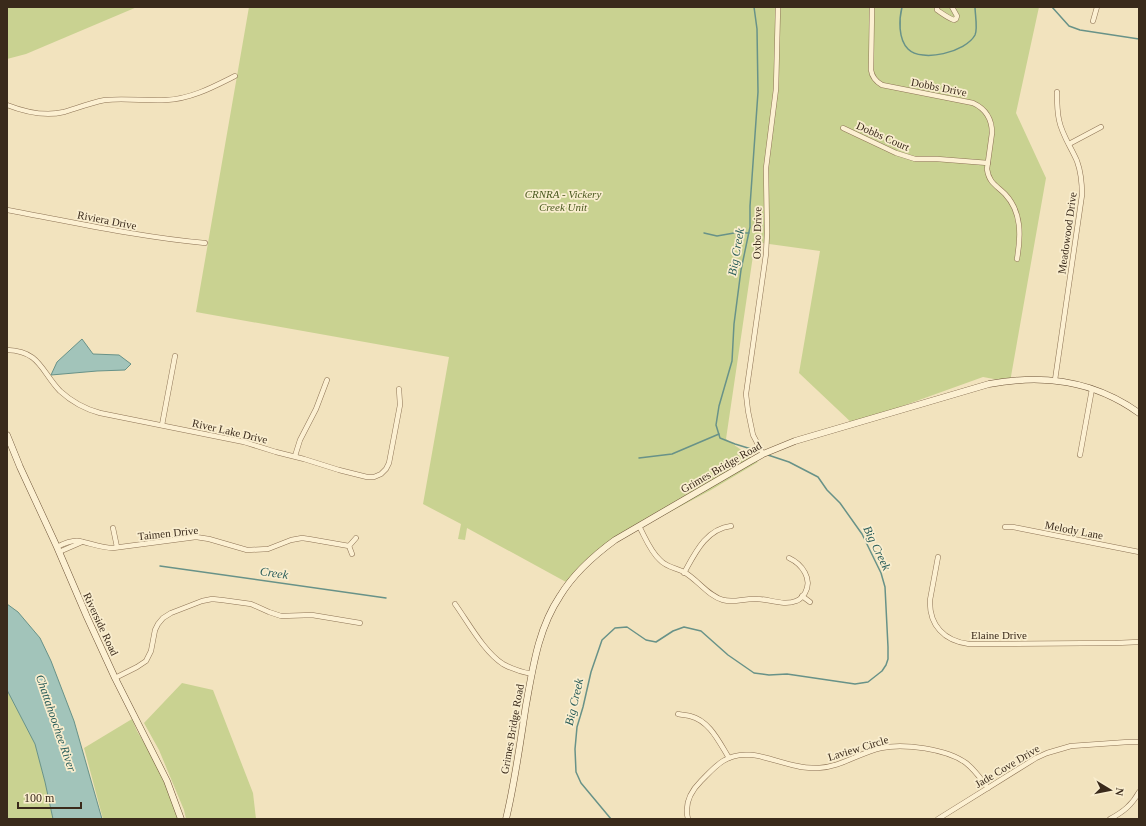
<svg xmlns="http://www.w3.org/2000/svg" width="1146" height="826" viewBox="0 0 1146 826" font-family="'Times New Roman',serif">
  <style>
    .green { fill: #c9d291 }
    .water { fill: #a2c4ba; stroke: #689288 }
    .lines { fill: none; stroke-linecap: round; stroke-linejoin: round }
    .stream { stroke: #689288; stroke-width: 1.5 }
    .street-casing { stroke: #8d7355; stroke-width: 5.5 }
    .secondary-casing { stroke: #6e5438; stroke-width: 7 }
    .street { stroke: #fcf0d2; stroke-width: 4.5 }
    .secondary { stroke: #fcf0d2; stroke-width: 6 }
    .labels { text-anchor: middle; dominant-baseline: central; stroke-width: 3.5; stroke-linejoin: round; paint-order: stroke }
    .street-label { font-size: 11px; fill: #3a2a1b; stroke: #f9edce }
    .park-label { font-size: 11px; font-style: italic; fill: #4a591f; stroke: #f9edce }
    .water-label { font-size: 12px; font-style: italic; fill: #285c59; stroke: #f9edce }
  </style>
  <rect width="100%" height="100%" fill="#f2e3be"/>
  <g class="green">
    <polygon points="7,7 137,7 26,54 7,59"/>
    <polygon points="249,7 1039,7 1016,113 1046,178 1010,382 983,377 872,417 854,425 799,373 820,251 755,242 726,439 758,462 711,490 597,551 566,582 467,528 465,540 458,539 461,524 423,504 449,357 196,312"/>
    <polygon points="182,683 213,690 253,793 256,819 186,819 184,810 159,750 144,723"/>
    <polygon points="7,690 35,744 45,782 53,819 7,819"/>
    <polygon points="132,719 137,731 167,781 181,819 103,819 84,748"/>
  </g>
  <g class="water">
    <polygon points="82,339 93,354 119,355 131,364 125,370 97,371 51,375 57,362"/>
    <polygon points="7,604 18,612 40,638 51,661 74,721 102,819 53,819 45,782 35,744 7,690"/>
  </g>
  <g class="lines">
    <g class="stream">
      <polyline points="754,7 757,29 758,92 750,206 750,227 741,270 734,324 732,361 719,406 716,425 720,438 735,444 761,452"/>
      <path d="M902,7C899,19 898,39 908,49C922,63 966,52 975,35C978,29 975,14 975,7"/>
      <polyline points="1052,7 1069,26 1080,30 1139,39"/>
      <polyline points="704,233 717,236 734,233 749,233"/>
      <polyline points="639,458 672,454 719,434"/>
      <polyline points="160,566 386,598"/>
      <polyline points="611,819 581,783 576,772 575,749 577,727 583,707 591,672 602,640 615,628 627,627 646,640 656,642 673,631 684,627 701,631 728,655 754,673 769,675 787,674 855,684 868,682 882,671 886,665 888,659 888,647 885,587 881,573 862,534 840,503 827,490 818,477 789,462 768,455"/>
    </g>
    <defs>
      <g id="street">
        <path d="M872,7L871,70C872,77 875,81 882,85L973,103C986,109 992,119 992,133L987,169C989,183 996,185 1005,194C1022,212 1021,236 1017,259"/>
        <path d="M937,7V10C943,14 948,18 954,20L956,19L957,16L952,7"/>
        <polyline points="1093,21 1097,7"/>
        <path d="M7,105C25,112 44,117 64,112C77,108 90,103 105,100C125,98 146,101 166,100C191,99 213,87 235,76"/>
        <polyline points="843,128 896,153 915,159 937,159 988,163"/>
        <polyline points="1069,144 1101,127"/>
        <path d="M7,210C73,222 138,237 205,243"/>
        <path d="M7,350C40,351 41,371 60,391C72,402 85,409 100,413L244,442L276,452L304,459L339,470L367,477H374L381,474L386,469L389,463L400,405L399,389"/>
        <path d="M1055,380L1082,195C1082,183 1081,172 1077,161C1071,147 1062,135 1059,120C1057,111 1057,101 1057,92"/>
        <polyline points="162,425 175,356"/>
        <polyline points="763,454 753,435 748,411 746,394 766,254 767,233 766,168 776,89 778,7"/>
        <polyline points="1080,455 1092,389"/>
        <polyline points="295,456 300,440 316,409 327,380"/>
        <path d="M639,526C645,537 650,551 660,560C666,567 676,568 684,572C698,580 708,596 723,600C735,603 745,598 757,599C769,599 784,606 796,601C800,600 803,596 805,593C813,579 802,564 789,558"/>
        <polyline points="1005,527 1013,527 1139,552"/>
        <polyline points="113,528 117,547"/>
        <path d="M57,547C63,544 72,540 79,541C90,543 101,548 113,548L196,537L209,539L247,550L268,549L291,540L302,538L309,539L349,546"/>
        <polyline points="59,552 82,542"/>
        <polyline points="352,554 349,546 356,538"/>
        <path d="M938,557L930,600C929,625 944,641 969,644L1116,643L1139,642"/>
        <path d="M684,573C695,553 706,529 731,526"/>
        <polyline points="802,596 810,602"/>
        <path d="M455,604C468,622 484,652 503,664C512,669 521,672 532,674"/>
        <polyline points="115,678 137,667 146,661 151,651 155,630 158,624 163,618 171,613 202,601 212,599 222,600 251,604 269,612 281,616 312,615 360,623"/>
        <path d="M678,714C682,715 686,715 690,716C710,721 719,742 729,758"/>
        <path d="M688,819C684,804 691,791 701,781C708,774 715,766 723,761C747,746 773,762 797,766C804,768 811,768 818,768C841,767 859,753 881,748C904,743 947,749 966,763C975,770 981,779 988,788"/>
        <polyline points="938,819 1036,758 1047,753 1071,746 1128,742 1139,742"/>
        <path d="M1110,819C1123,812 1132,805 1139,792"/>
      </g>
      <g id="secondary">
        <polyline points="7,435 20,467 57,547 87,617 115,678 167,781 181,819"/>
        <path d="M506,819C515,782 520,743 526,705C533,667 538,629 560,596C574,573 593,556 615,540L749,462L763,454L795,441L989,384C1043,374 1093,380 1139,413"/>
      </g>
    </defs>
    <use href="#street" class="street-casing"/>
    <use href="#secondary" class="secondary-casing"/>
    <use href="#street" class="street"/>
    <use href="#secondary" class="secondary"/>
  </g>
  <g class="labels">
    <g class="street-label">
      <text transform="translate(939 87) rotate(11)">Dobbs Drive</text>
      <text transform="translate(883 136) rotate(24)">Dobbs Court</text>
      <text transform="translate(107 220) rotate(11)">Riviera Drive</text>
      <text transform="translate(757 233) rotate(-89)">Oxbo Drive</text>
      <text transform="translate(1067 233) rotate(-82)">Meadowood Drive</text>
      <text transform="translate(230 431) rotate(13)">River Lake Drive</text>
      <text transform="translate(721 467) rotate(-30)">Grimes Bridge Road</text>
      <text transform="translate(1074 530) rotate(11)">Melody Lane</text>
      <text transform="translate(168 533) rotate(-6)">Taimen Drive</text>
      <text transform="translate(101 624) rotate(65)">Riverside Road</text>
      <text x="999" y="635">Elaine Drive</text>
      <text transform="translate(512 729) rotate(-80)">Grimes Bridge Road</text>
      <text transform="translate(858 748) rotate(-17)">Laview Circle</text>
      <text transform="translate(1007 766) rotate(-31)">Jade Cove Drive</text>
    </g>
    <g class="park-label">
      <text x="563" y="194">CRNRA - Vickery<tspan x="563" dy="13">Creek Unit</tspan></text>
    </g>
    <g class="water-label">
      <text transform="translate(736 252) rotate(-80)">Big Creek</text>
      <text transform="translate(877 548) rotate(64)">Big Creek</text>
      <text transform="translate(274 573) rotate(8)">Creek</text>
      <text transform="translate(574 702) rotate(-77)">Big Creek</text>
      <text transform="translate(56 723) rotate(71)">Chattahoochee River</text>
    </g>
  </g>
  <rect width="1146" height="826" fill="none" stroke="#3a2a1b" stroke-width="16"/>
  <g transform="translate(1110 790) rotate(100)" stroke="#f9edce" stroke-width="3" paint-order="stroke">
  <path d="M0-3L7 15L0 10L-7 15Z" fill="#3a2a1b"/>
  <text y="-6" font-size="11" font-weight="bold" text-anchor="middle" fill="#3a2a1b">N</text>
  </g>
  <path d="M18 802v6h63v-6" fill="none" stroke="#3a2a1b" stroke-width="2"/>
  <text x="24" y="802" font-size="12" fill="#3a2a1b" stroke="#f9edce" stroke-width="3" paint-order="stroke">100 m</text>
</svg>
